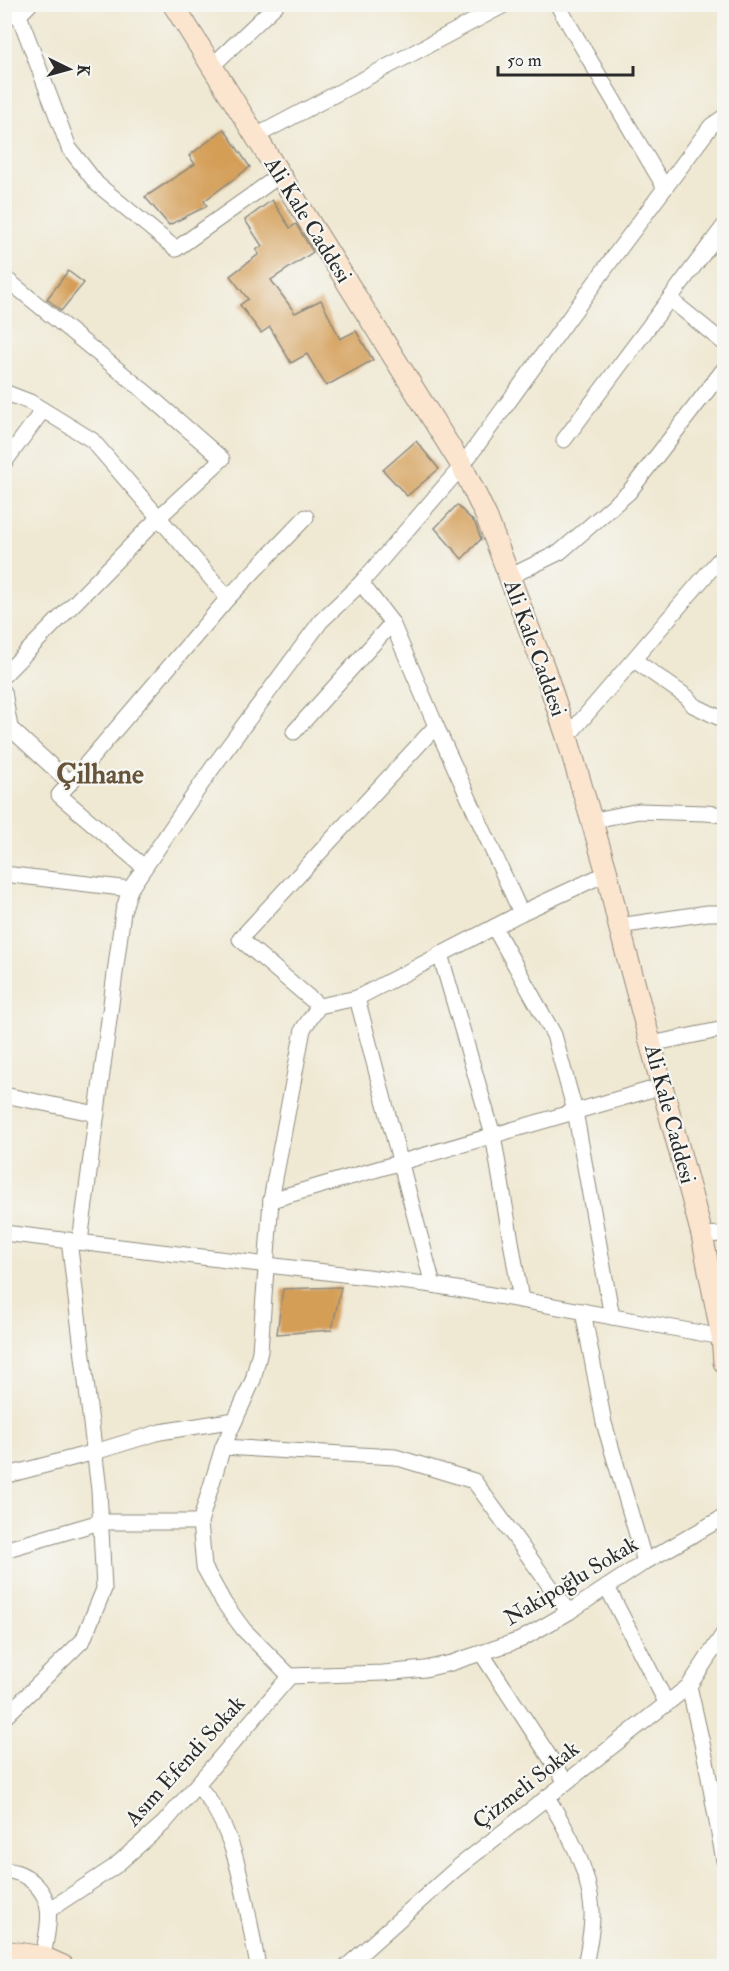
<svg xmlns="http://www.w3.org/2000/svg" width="729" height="1971" viewBox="0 0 729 1971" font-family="'IM FELL Double Pica',serif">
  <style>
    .building { fill: #d49e57 }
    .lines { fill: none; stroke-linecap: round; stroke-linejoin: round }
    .street-casing { stroke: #8d8a7e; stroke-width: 17 }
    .secondary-casing { stroke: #8d8a7e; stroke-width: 23 }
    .street { stroke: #fff; stroke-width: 15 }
    .secondary { stroke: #fce5cf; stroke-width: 21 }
    .labels { text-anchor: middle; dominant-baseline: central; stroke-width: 4.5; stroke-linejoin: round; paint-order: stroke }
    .street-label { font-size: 22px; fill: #2b2b2b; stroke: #f6f6f2 }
    .district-label { font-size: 28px; font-weight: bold; fill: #66533a; stroke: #f6f6f2 }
  </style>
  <rect width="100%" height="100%" fill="#f6f6f2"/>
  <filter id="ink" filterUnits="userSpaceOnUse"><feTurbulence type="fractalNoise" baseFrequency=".0167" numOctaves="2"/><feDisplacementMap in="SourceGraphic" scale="12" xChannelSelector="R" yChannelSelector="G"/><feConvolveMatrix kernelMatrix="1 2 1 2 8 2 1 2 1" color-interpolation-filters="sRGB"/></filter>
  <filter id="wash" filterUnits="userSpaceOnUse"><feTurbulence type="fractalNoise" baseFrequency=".008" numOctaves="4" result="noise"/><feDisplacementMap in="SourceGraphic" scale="24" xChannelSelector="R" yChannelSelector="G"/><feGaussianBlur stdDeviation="1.35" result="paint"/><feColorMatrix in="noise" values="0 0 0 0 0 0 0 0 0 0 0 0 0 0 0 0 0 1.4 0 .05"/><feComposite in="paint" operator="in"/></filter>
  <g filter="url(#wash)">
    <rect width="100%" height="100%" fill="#efe8d2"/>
    <g id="blocks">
      <g class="building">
        <polygon points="224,129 250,167 204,201 207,206 169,225 145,197 195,164 189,156"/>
        <polygon points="272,200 290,228 296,224 313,252 271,280 295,313 321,300 340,339 356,331 373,360 326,386 307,354 291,363 270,327 261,333 240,305 248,299 230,276 259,254 256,250 262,246 245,220"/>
        <polygon points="68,271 84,283 61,311 47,299"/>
        <polygon points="416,441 439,469 407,496 383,470"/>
        <polygon points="457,505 475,523 481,539 462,559 435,528"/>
        <polygon points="341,1287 332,1330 277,1334 283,1289"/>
      </g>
    </g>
  </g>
  <g filter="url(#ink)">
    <use href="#blocks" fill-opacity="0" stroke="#8d8a7e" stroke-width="1.5"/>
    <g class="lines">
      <defs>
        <g id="street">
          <polyline points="557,4 665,188"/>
          <polyline points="4,15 19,15 30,4"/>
          <polyline points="19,15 69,148 97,184 176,249 280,175"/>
          <polyline points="212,66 277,4"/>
          <polyline points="256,136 506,4"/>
          <polyline points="4,279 10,282 144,391 222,459 159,517 4,675"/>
          <polyline points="671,300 724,343"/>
          <polyline points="4,392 30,402 92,440 228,598"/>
          <polyline points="564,440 724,226"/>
          <polyline points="4,463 43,410"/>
          <polyline points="509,577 560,552 629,492 724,369"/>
          <polyline points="361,583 392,623 436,726 521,913"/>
          <polyline points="634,660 687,697 693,705 724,720"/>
          <polyline points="4,692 10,728 70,783 59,795 144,867"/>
          <polyline points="294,732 392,623"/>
          <polyline points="567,737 724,554"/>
          <polyline points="70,783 228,598 306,517"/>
          <polyline points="590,821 639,811 706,813 724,815"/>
          <polyline points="4,874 130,889"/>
          <polyline points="619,926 708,913 724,913"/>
          <polyline points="494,927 554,1035 575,1111 612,1317"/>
          <polyline points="440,954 493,1135 521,1300"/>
          <polyline points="357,998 433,1285"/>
          <polyline points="319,1006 240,939 436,726"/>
          <polyline points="651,1044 724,1029"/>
          <polyline points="4,1095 97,1114"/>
          <polyline points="271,1200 663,1086"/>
          <polyline points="4,1233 433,1285 521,1300 722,1337"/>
          <polyline points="702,1235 724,1234"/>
          <polyline points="80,1242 123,912 130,889 213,767 321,621 361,583 462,466 615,255 711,126 724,117"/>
          <polyline points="583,1311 604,1423 645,1562"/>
          <polyline points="223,1447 395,1457 474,1481 569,1612"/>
          <polyline points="4,1476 95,1452 160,1432 235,1420"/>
          <polyline points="4,1550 100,1522 200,1522"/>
          <polyline points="607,1587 667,1704"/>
          <polyline points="482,1654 566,1782"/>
          <polyline points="290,1676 244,1630 224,1603 204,1567 200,1522 223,1447 253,1380 260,1351 271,1200 303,1029 319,1006 357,998 521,913 607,873"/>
          <polyline points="290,1676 383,1673 425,1669 451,1663 520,1640 569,1612 645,1562 724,1517"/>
          <polyline points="689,1686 706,1761 724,1861"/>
          <polyline points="4,1718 83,1640 104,1589 99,1490 69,1240"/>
          <path d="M197,1785C239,1829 246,1908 258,1966"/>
          <path d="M547,1797C568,1831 589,1869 592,1910C593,1929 588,1948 585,1966"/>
          <path d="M4,1870C16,1871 26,1875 34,1883C57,1904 47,1930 43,1957"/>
          <polyline points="49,1910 114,1867 164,1823 290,1676"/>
          <polyline points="347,1966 457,1868 689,1686 724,1633"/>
        </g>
        <g id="secondary">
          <polyline points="173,4 462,466 487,518 544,668 567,737 607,873 619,926 702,1235 722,1337 724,1362"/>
          <polyline points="4,1951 43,1957 63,1966"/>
        </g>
      </defs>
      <use href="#street" class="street-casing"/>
      <use href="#secondary" class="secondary-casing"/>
      <use href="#street" class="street"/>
      <use href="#secondary" class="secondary"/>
    </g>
  </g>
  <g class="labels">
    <g class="street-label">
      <text transform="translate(308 220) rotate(58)">Ali Kale Caddesi</text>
      <text transform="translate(535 648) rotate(70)">Ali Kale Caddesi</text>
      <text transform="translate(670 1114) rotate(75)">Ali Kale Caddesi</text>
      <text transform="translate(571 1581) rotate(-31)">Nakipoğlu Sokak</text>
      <text transform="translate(185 1761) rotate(-48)">Asım Efendi Sokak</text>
      <text transform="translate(526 1785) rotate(-38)">Çizmeli Sokak</text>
    </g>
    <g class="district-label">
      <text x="100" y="774">Çilhane</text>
    </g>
  </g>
  <rect width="729" height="1971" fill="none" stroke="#f6f6f2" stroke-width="24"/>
  <g transform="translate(69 69) rotate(95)" stroke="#f6f6f2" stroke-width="4.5" paint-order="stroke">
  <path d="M0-4.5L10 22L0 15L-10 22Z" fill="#2b2b2b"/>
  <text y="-9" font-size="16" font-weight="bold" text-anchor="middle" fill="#2b2b2b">K</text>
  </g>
  <path d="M498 66v9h135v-9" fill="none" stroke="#2b2b2b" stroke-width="3"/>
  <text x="507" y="66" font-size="18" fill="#2b2b2b" stroke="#f6f6f2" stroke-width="4.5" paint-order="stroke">50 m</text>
</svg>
